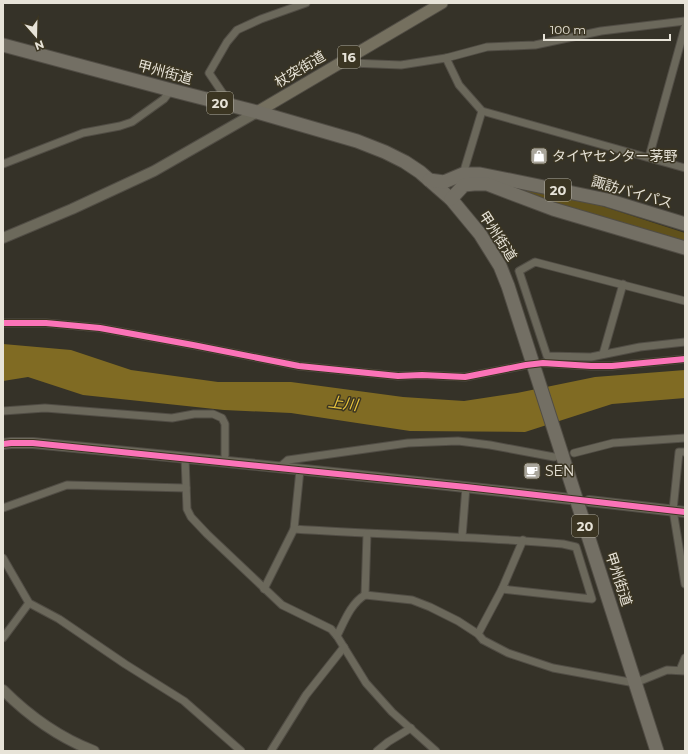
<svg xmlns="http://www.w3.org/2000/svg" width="688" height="754" viewBox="0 0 688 754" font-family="Montserrat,'Noto Sans JP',sans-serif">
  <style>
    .green { fill: #60511b }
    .water { fill: #806b23 }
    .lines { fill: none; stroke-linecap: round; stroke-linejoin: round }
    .street-casing { stroke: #514d45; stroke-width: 9 }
    .secondary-casing { stroke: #514d45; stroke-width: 12 }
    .primary-casing { stroke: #514d45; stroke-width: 13 }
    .highway-casing { stroke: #514d45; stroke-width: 15 }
    .street { stroke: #6b685b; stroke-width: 7 }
    .secondary { stroke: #6c695b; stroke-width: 10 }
    .primary { stroke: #75705f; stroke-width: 11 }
    .highway { stroke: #736f64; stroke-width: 13 }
    .cycleway-casing { stroke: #3b3522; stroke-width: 8 }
    .cycleway { stroke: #fb73b8; stroke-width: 6 }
    .labels { text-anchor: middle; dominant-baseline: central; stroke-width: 3; stroke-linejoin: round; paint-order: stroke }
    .shield { fill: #3b3522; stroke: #b3afa1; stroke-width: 1 }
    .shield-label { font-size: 13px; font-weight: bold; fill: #e7e3d8 }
    .street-label { font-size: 14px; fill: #e7e3d8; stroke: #3b3522 }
    .poi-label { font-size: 14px; fill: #e7e3d8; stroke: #3b3522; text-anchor: start }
    .water-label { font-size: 15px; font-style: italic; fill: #ebc63c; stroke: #3b3522 }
  </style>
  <rect width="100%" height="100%" fill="#353228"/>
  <polygon class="green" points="486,178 580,199 685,233 685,246 557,207"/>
  <polygon class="water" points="3,344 71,350 131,370 218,382 291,382 403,397 464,401 517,393 595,377 685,370 685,398 612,404 525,432 410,431 291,413 224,410 83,395 28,377 3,381"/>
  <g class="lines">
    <defs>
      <g id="street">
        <polyline points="446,58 459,85 482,111 685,168"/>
        <polyline points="342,61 351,63 401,65 446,58 487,47 535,45 601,31 685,21"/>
        <polyline points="230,104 209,73 227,42 237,30 261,19 306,3"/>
        <polyline points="649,157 685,27"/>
        <polyline points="3,164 83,133 120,126 132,122 164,99 171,90"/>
        <polyline points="463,174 482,111"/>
        <polyline points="685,301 535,262 519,271 547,356 591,357 640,347 685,342"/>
        <polyline points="3,323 46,323 100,328 193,345 299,366 398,376 422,375 465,377 526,365"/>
        <polyline points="603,354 623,284"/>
        <polyline points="543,363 591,366 612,366 685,359"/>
        <polyline points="3,411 45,408 172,418 194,414 213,414 222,418 225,424 225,455"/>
        <polyline points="685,452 679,452 673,510 685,584"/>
        <polyline points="574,453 613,443 685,438"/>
        <polyline points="185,458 187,509 191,517 207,534 282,605 331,629 337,636 366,683 392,712 436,751"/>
        <polyline points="280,467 288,460 408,443 458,441 490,445 554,457"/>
        <polyline points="3,508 67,485 186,488"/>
        <path d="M294,529C384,535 474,536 563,544L576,547L592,599L502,589"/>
        <polyline points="462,537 466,487"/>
        <polyline points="3,558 29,603 59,619 125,664 184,701 241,751"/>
        <polyline points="264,589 294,529 300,470"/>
        <polyline points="365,595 367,534"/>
        <polyline points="478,634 502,589 523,540"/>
        <path d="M337,636C344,622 351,603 365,595L412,600L430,607L458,621L478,634L483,640L508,653L553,668L635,683L667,670L685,671"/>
        <polyline points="3,638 29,603"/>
        <polyline points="680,670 685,658"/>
        <polyline points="271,751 306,695 344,647"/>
        <polyline points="377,751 388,742 411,728"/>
      </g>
      <g id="secondary">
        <polyline points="3,238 72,209 154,171 257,112"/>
        <path d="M3,444L11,443H33C212,460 391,478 570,499"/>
        <polyline points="589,501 685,512"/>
        <path d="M3,690C29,716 60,738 94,751"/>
      </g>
      <polyline id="primary" points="257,112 442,3"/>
      <g id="highway">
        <polyline points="3,45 171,90 257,112 357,141 385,152 405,162 420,172 451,199 480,234 500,266 508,286 657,751"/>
        <polyline points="429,180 444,182 463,174 480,174 607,200 685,224"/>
        <polyline points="451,199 464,185 474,184 487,184 553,209 685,248"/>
      </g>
    </defs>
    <use href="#street" class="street-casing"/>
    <use href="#secondary" class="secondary-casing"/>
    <use href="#primary" class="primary-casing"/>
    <use href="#highway" class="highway-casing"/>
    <use href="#street" class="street"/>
    <use href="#secondary" class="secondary"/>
    <use href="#primary" class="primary"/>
    <use href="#highway" class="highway"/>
    <defs>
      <g id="cycleway">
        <polyline points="3,323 46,323 100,328 193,345 299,366 398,376 422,375 465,377 526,365 543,363 591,366 612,366 685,359"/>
        <polyline points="3,444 11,443 33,443 466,487 685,512"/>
      </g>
    </defs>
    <use href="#cycleway" class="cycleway-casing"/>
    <use href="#cycleway" class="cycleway"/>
  </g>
  <defs>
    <symbol id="shop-square" viewBox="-11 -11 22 22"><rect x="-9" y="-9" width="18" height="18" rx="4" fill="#a9a59a" stroke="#3b3522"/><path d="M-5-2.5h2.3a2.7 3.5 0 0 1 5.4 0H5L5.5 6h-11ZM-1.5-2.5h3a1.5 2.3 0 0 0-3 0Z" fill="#fff"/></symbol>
    <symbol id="cafe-square" viewBox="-11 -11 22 22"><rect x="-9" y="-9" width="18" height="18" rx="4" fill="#a9a59a" stroke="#3b3522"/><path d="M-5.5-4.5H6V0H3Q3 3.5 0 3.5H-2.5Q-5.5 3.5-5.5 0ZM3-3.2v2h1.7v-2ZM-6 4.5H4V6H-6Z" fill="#fff"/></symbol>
  </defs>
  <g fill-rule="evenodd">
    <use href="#shop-square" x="529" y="146" width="20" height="20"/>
    <use href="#cafe-square" x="522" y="461" width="20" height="20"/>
  </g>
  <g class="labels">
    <g class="shield">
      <rect x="338" y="46" width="22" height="22" rx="3"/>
      <rect x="207" y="92" width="26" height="22" rx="3"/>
      <rect x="545" y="179" width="26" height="22" rx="3"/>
      <rect x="572" y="515" width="26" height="22" rx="3"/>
    </g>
    <g class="shield-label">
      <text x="349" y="57">16</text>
      <text x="220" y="103">20</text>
      <text x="558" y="190">20</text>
      <text x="585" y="526">20</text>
    </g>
    <g class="street-label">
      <text transform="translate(300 69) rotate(-31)">杖突街道</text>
      <text transform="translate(165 72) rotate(15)">甲州街道</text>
      <text transform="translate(632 192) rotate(16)">諏訪バイパス</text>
      <text transform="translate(498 236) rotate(57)">甲州街道</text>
      <text transform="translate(619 579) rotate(72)">甲州街道</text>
    </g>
    <g class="poi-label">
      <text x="552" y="156">タイヤセンター茅野</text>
      <text x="545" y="471">SEN</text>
    </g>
    <g class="water-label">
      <text transform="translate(343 403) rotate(7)">上川</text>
    </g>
  </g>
  <rect width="688" height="754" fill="none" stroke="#e7e3d8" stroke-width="8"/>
  <g transform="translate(36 36) rotate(160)" stroke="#3b3522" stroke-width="3" paint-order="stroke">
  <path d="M0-3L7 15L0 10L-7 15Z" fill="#e7e3d8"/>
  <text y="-6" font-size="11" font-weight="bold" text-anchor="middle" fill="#e7e3d8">N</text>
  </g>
  <path d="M544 34v6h126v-6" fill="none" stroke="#e7e3d8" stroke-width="2"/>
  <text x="550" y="34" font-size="12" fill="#e7e3d8" stroke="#3b3522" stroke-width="3" paint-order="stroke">100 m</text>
</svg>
